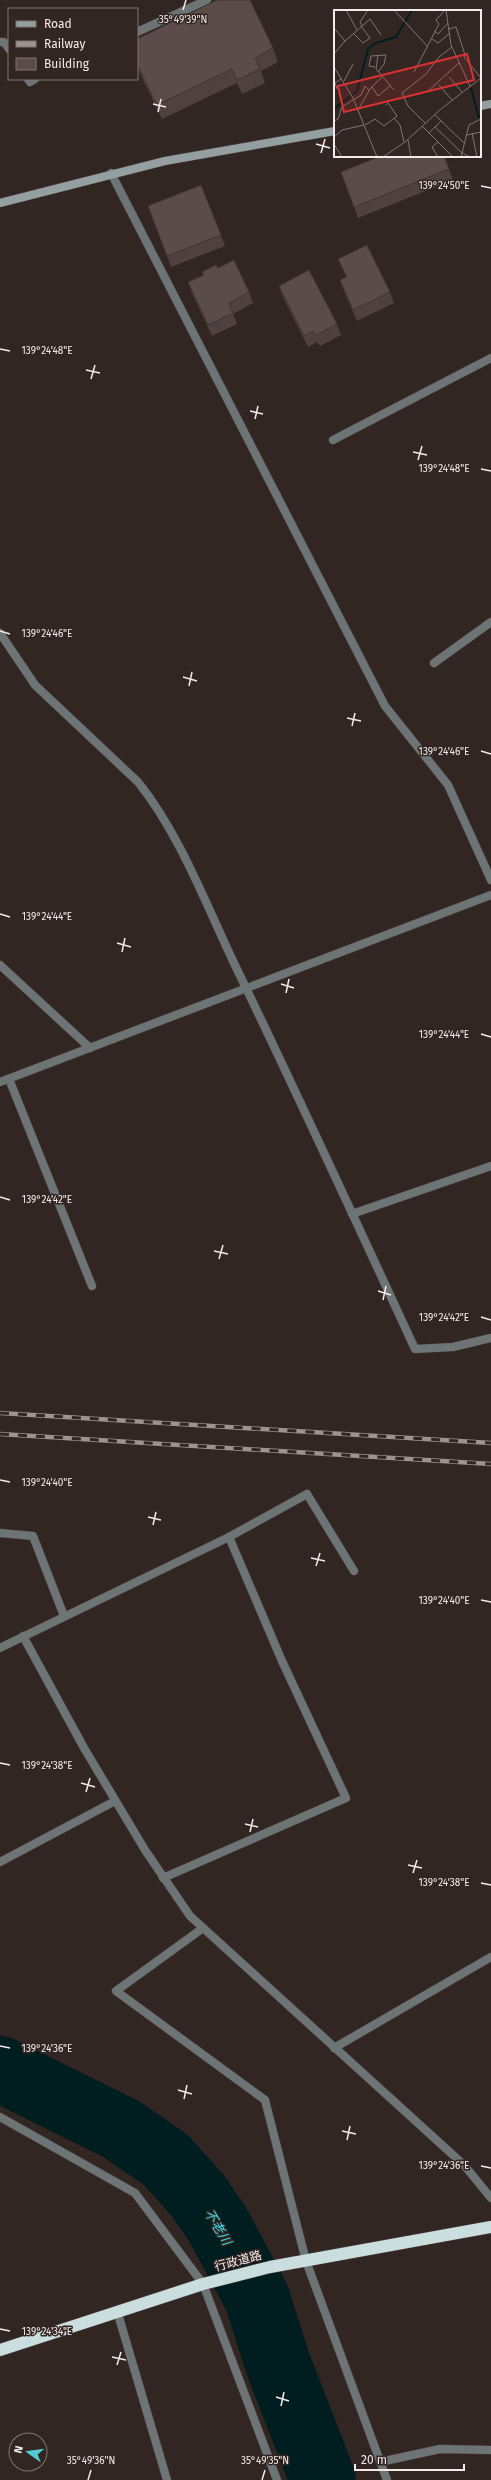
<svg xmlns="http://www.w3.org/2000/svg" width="491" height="2480" viewBox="0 0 491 2480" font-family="'Fira Sans','Noto Sans JP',sans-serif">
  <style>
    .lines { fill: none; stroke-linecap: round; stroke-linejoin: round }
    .river { stroke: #001d1f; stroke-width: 66 }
    .lane-casing { stroke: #4d423f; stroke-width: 9 }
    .street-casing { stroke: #4d423f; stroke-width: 9 }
    .secondary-casing { stroke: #4d423f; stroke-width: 9 }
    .highway-casing { stroke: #4d423f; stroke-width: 13 }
    .lane { stroke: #6d7475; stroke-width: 8 }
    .street { stroke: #6d7475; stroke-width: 8 }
    .secondary { stroke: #939fa0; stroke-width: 8 }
    .highway { stroke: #cbdedf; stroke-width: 12 }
    .rail-casing { stroke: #9e9391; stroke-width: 4.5 }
    .rail { stroke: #322623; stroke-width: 3; stroke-dasharray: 9; stroke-linecap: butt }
    .wall { fill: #4e413f }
    .building { fill: #5b4c49; stroke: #403533 }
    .ticks { fill: none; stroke: #f4ebe9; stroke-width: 1.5 }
    .labels { text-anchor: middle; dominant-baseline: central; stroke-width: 3; stroke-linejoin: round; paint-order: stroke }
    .street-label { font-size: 12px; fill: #f4ebe9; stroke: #322623 }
    .water-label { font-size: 13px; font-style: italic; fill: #39dce7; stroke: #322623 }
    .inset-river { fill: none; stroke: #001d1f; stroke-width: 2 }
    .inset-road { fill: none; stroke: #807572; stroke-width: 1 }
    .view { fill: #d83232; fill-opacity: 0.15; stroke: #d83232; stroke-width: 2 }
    .inset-edge { fill: none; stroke: #f4ebe9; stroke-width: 2 }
    .ticks-label { font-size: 10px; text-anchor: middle; fill: #f4ebe9; stroke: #322623; stroke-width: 3; stroke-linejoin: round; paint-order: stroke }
  </style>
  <rect width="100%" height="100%" fill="#322623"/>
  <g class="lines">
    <polyline class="river" points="0,2069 121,2129 166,2160 199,2197 218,2225 257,2298 278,2364 323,2480"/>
    <defs>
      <g id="lane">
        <polyline points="9,1079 92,1286"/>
        <polyline points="0,1082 491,895"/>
        <polyline points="307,1494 354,1571"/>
        <polyline points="0,1533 33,1536 64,1616"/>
        <polyline points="0,1862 115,1801"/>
        <polyline points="334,2048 491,1957"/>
        <polyline points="118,2314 167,2480"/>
        <polyline points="380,2462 440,2449 491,2450"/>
      </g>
      <g id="street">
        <polyline points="137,32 207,0"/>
        <polyline points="0,42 4,42 9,49"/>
        <polyline points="28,79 30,82 35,79"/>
        <polyline points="111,173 385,706 448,785 491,880"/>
        <polyline points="333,440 491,358"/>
        <path d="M0,633L35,685L138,782C179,833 205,902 233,961C295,1089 355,1219 415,1349L453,1347L491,1338"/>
        <polyline points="434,663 491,622"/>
        <polyline points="0,965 90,1048"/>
        <polyline points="352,1214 491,1166"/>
        <polyline points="23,1636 84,1748 145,1850 190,1916 464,2165 491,2198"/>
        <polyline points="0,1648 229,1537 307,1494"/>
        <polyline points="163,1878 346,1798 282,1661 229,1537"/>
        <polyline points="203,1928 116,1991 265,2100 306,2261 387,2480"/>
        <polyline points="0,2117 135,2193 203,2284 277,2480"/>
      </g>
      <g id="secondary">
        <polyline points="480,106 491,104"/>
        <polyline points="0,203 165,161 335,131"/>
      </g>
      <polyline id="highway" points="0,2350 203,2284 270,2267 491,2227"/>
    </defs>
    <use href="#lane" class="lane-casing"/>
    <use href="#street" class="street-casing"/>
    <use href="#secondary" class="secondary-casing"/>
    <use href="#highway" class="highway-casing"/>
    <use href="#lane" class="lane"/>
    <use href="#street" class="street"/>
    <use href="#secondary" class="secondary"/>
    <use href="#highway" class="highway"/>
    <defs>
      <g id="rail">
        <polyline points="0,1413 491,1443"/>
        <polyline points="0,1434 491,1464"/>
      </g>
    </defs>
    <use href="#rail" class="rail-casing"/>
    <use href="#rail" class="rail"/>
  </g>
  <g class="wall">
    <polygon points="137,39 273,48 278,62 261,71 265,83 242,94 237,83 162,119 137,67"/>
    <polygon points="444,156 453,180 358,218 341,172"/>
    <polygon points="201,185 225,246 171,267 148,206"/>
    <polygon points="338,259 390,292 394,303 357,321 344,291 340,280 346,277"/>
    <polygon points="218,268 249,292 253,303 233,314 237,324 212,336 192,293 188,282 203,275 202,272"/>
    <polygon points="279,286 337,324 341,335 320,346 317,342 308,347 283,297"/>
  </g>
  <g class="building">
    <polygon points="217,0 250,0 273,48 255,58 260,69 237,80 232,69 157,105 137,64 137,39"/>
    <polygon points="381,156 444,156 449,169 354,207 341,172"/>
    <polygon points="201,185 221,235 167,256 148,206"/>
    <polygon points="367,245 390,292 353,310 340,280 347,277 338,259"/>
    <polygon points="234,260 249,292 229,303 233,313 208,325 188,282 204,275 202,272 216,265 218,268"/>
    <polygon points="309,270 337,324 316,335 313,331 304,336 279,286"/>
  </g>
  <path class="ticks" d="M183,10L186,0M153,104L166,107M158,112L161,99M316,144L330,148M321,153L325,139M481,186L491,188M0,349L10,351M86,370L100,373M91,379L95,365M250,411L263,414M255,419L258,406M413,452L427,455M418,460L422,446M481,469L491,471M0,631L10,634M183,677L197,681M189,686L192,672M347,718L361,721M352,726L355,713M481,751L491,754M0,914L10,917M117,943L131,947M122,952L125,938M281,984L294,988M286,993L289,979M481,1034L491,1037M0,1197L10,1200M214,1251L228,1254M219,1259L223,1245M378,1291L391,1295M383,1300L386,1286M481,1317L491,1320M0,1480L10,1482M148,1517L161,1520M153,1525L156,1512M311,1558L325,1561M316,1566L320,1553M481,1600L491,1602M0,1763L10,1765M81,1783L95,1787M86,1792L90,1778M245,1824L258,1827M250,1832L253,1819M408,1865L422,1868M413,1873L417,1860M481,1883L491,1885M0,2046L10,2048M178,2090L192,2094M184,2099L187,2085M342,2131L356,2134M347,2140L350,2126M481,2166L491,2168M0,2329L10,2331M112,2357L126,2360M117,2365L121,2352M276,2397L289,2401M281,2406L284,2392M88,2480L91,2470M262,2480L265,2470"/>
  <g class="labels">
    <g class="street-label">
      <text transform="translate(238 2261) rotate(-15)">行政道路</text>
    </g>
    <g class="water-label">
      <text transform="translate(218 2227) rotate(59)">不老川</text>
    </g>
  </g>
  <g transform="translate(334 10)">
    <rect width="147" height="147" fill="#322623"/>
    <path class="inset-river" d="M137,78L145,108M0,99L23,81L34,39L42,33L62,27L78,0"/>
    <path class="inset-road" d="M12,0L23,20M60,0L94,37M112,0L117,35L136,76M28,16L26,12L34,0M1,19L11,31M115,19L122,17L131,45L130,47L147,68M100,21L104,24L114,13M20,24L29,33L36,28L27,16M97,28L104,33L116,23M0,44L10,32L36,9L47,25M44,45L42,59L60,80M0,57L19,88L43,147M41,57L35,56L37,46L52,45L50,54L44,62M80,62L105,14L102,10L111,0M115,67L128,82M10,71L19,54M105,75L118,90M38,77L44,86L56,76M3,79L1,73L7,69M93,82L126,52M24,100L36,79L48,67M101,105L130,133M60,108L66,115L70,132M0,111L4,109L8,97L27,85L31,76L35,80M91,113L74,96L68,83L92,64L105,47L118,37M31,115L41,109L50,116L63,106L54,93L52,95M88,116L119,147M101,117L128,143L136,147M95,123L107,111M138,123L143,147M133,125L147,122M0,127L8,120L30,115M74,130L77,147M104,132L98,137L104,147M0,134L8,147M49,147L71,132L107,99L147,68M127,147L135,115L147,109"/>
    <path class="view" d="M133,44L140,70L10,102L4,76Z"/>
    <rect width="147" height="147" class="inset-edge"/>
  </g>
  <g class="ticks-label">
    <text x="183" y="23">35°49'39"N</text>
    <text x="444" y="189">139°24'50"E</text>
    <text x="47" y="354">139°24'48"E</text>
    <text x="444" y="472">139°24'48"E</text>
    <text x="47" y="637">139°24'46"E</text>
    <text x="444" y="755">139°24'46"E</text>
    <text x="47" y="920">139°24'44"E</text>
    <text x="444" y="1038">139°24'44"E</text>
    <text x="47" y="1203">139°24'42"E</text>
    <text x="444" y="1321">139°24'42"E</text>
    <text x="47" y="1486">139°24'40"E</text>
    <text x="444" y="1604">139°24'40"E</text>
    <text x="47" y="1769">139°24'38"E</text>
    <text x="444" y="1886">139°24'38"E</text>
    <text x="47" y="2052">139°24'36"E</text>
    <text x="444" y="2169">139°24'36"E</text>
    <text x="47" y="2335">139°24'34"E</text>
    <text x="91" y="2464">35°49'36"N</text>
    <text x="265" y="2464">35°49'35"N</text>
  </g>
  <rect x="8" y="8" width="130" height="72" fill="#322623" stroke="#807572"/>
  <rect x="16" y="21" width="20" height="6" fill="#939fa0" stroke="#807572"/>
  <text x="44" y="28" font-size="12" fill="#f4ebe9">Road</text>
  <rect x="16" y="41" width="20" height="6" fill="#9e9391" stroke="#807572"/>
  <text x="44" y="48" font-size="12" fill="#f4ebe9">Railway</text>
  <rect x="16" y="58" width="20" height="12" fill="#5b4c49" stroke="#807572"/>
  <text x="44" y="68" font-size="12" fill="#f4ebe9">Building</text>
  <g transform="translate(28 2452) rotate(284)"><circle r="19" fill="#322623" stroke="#807572"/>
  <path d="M0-3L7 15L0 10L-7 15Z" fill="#51ccd5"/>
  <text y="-6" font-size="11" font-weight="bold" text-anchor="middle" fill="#f4ebe9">N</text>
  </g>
  <path d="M355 2464v6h109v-6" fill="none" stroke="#f4ebe9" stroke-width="2"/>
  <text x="361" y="2464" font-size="12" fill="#f4ebe9" stroke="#322623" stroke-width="3" paint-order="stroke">20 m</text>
</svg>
